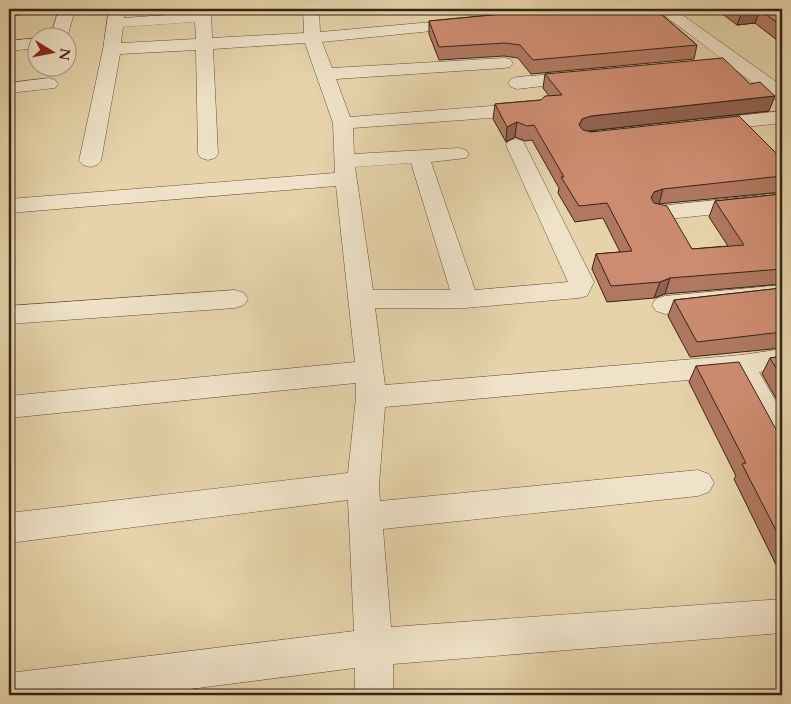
<svg xmlns="http://www.w3.org/2000/svg" width="791" height="704" viewBox="0 0 791 704" font-family="Cardo,serif">
  <style>
    .lines { fill: none; stroke-linecap: round; stroke-linejoin: round }
    .minor-casing { stroke: #61503b; stroke-width: 1 }
    .minor { fill: #efe2c8; fill-rule: evenodd }
    .wall { fill: #b07861; stroke: #352416 }
    .shaded-wall { fill: #90624f; stroke: #352416 }
    .building { fill: #cd8c71; stroke: #352416 }
  </style>
  <rect width="100%" height="100%" fill="#e6d3aa"/>
  <filter id="stains"><feTurbulence type="fractalNoise" baseFrequency=".004" numOctaves="4"/><feColorMatrix values="0 0 0 0 .2 0 0 0 0 .09 0 0 0 0 .02 0 0 0 .5 -.17"/></filter>
  <radialGradient id="worn" r=".72"><stop offset=".6" stop-color="#630" stop-opacity="0"/><stop offset="1" stop-color="#630" stop-opacity=".3"/></radialGradient>
  <g class="lines">
    <defs>
      <g id="minor">
        <polygon points="9,9 46,9 44,12 9,16"/>
        <polygon points="59,9 75,9 67,38 50,38"/>
        <path d="M109,9H125L124,18L195,13V9H211L212,38L304,33L303,9H319L320,32L466,19L472,21L474,24L472,27L322,42L332,68L504,58L510,59L513,63L510,67L504,68L336,79L350,117L530,103L537,105L540,109L537,113L530,115L353,128L354,154L459,148L466,150L469,154L466,158L431,162L475,290L568,282L506,145L509,141L516,139L523,141L594,282L587,296L578,298L465,308H375L385,385L741,355L782,349V369L759,372L782,412V451L771,448L733,376L385,407L379,485L380,501L698,470L709,474L714,483L709,492L698,496L383,529L391,627L782,599V633L393,664V695H355V668L143,695H9V673L354,631L348,500L9,543V513L348,473L356,397V383L9,418V396L355,362L336,186L9,213V199L335,173L333,123L305,43L213,49L218,154L215,158L208,160L201,158L198,154L196,50L120,54L101,161L97,165L90,167L83,165L79,161L103,49ZM195,22L196,39L121,43L123,27ZM411,163L450,290H373L355,167Z"/>
        <polygon points="656,9 674,9 782,86 782,101 775,99 733,68 691,72 685,71 682,67 685,63 721,58"/>
        <polygon points="38,38 38,48 9,51 9,41"/>
        <polygon points="581,72 587,73 590,77 587,81 517,89 511,87 508,83 511,79 517,77"/>
        <polygon points="49,78 55,80 58,84 55,88 9,93 9,83"/>
        <polygon points="782,111 782,123 709,131 702,129 699,125 702,121 709,119"/>
        <polygon points="782,193 782,207 659,220 651,218 648,213 651,208 659,206"/>
        <polygon points="782,285 782,301 665,314 656,311 652,305 656,299 665,296"/>
        <polygon points="235,290 244,293 248,299 244,305 235,308 9,324 9,306"/>
      </g>
    </defs>
    <use href="#minor" class="minor-casing"/>
    <use href="#minor" class="minor"/>
  </g>
  <g class="wall">
    <polygon points="485,9 655,9 697,45 694,59 531,74 518,58 504,56 439,60 429,34 429,21 491,15"/>
    <polygon points="716,9 782,9 782,44 755,23 737,25"/>
    <polygon points="545,74 769,111 588,131 779,156 782,156 782,192 658,204 692,249 728,246 709,217 715,201 782,194 782,284 665,294 654,298 607,302 592,269 596,254 620,252 603,218 575,222 558,193 559,188 532,140 525,141 515,137 506,142 493,119 495,104 541,100 549,96 543,88"/>
    <polygon points="782,288 782,348 690,357 668,316 674,300"/>
    <polygon points="782,356 782,409 762,374 770,358"/>
    <polygon points="696,366 778,433 782,434 782,577 734,479 736,476 689,382"/>
  </g>
  <g class="shaded-wall">
    <polygon points="760,10 755,23 737,25 742,12"/>
    <polygon points="775,96 769,111 588,131 576,140 579,125 582,119 591,116"/>
    <polygon points="517,122 515,137 506,142 507,127"/>
    <polygon points="663,189 659,204 649,207 651,198 654,192"/>
    <polygon points="9,250 15,264 9,280"/>
    <polygon points="670,278 665,294 654,298 660,282"/>
  </g>
  <g class="building">
    <polygon points="498,9 655,9 697,45 533,60 520,45 505,43 439,47 429,21 503,14"/>
    <polygon points="738,9 782,9 782,26 760,10 742,12"/>
    <polygon points="723,58 750,84 760,82 775,96 591,116 582,119 579,125 583,130 591,132 739,116 779,156 782,156 782,176 663,189 654,192 651,198 654,203 667,206 692,249 744,245 715,201 782,194 782,269 670,278 660,282 611,286 596,254 632,251 607,203 579,206 561,177 564,177 534,125 527,126 517,122 507,127 495,104 541,100 545,96 562,95 545,74"/>
    <polygon points="782,288 782,332 697,342 674,300"/>
    <polygon points="782,356 782,378 770,358"/>
    <polygon points="739,362 778,433 782,434 782,542 742,464 746,463 696,366"/>
  </g>
  <rect width="791" height="704" fill="none" stroke="#e6d3aa" stroke-width="30"/>
  <rect x="10" y="10" width="771" height="684" fill="none" stroke="#352416" stroke-width="2.5"/>
  <rect x="15" y="15" width="761" height="674" fill="none" stroke="#352416"/>
  <g transform="translate(52 52) rotate(100)"><circle r="24" fill="#efe2c8" stroke="#a59681"/>
  <path d="M0-4L9 19L0 12L-9 19Z" fill="#8f2418"/>
  <text y="-8" font-size="14" font-weight="bold" text-anchor="middle" fill="#352416">N</text>
  </g>
  <rect width="100%" height="100%" filter="url(#stains)"/>
  <rect width="100%" height="100%" fill="url(#worn)"/>
</svg>
